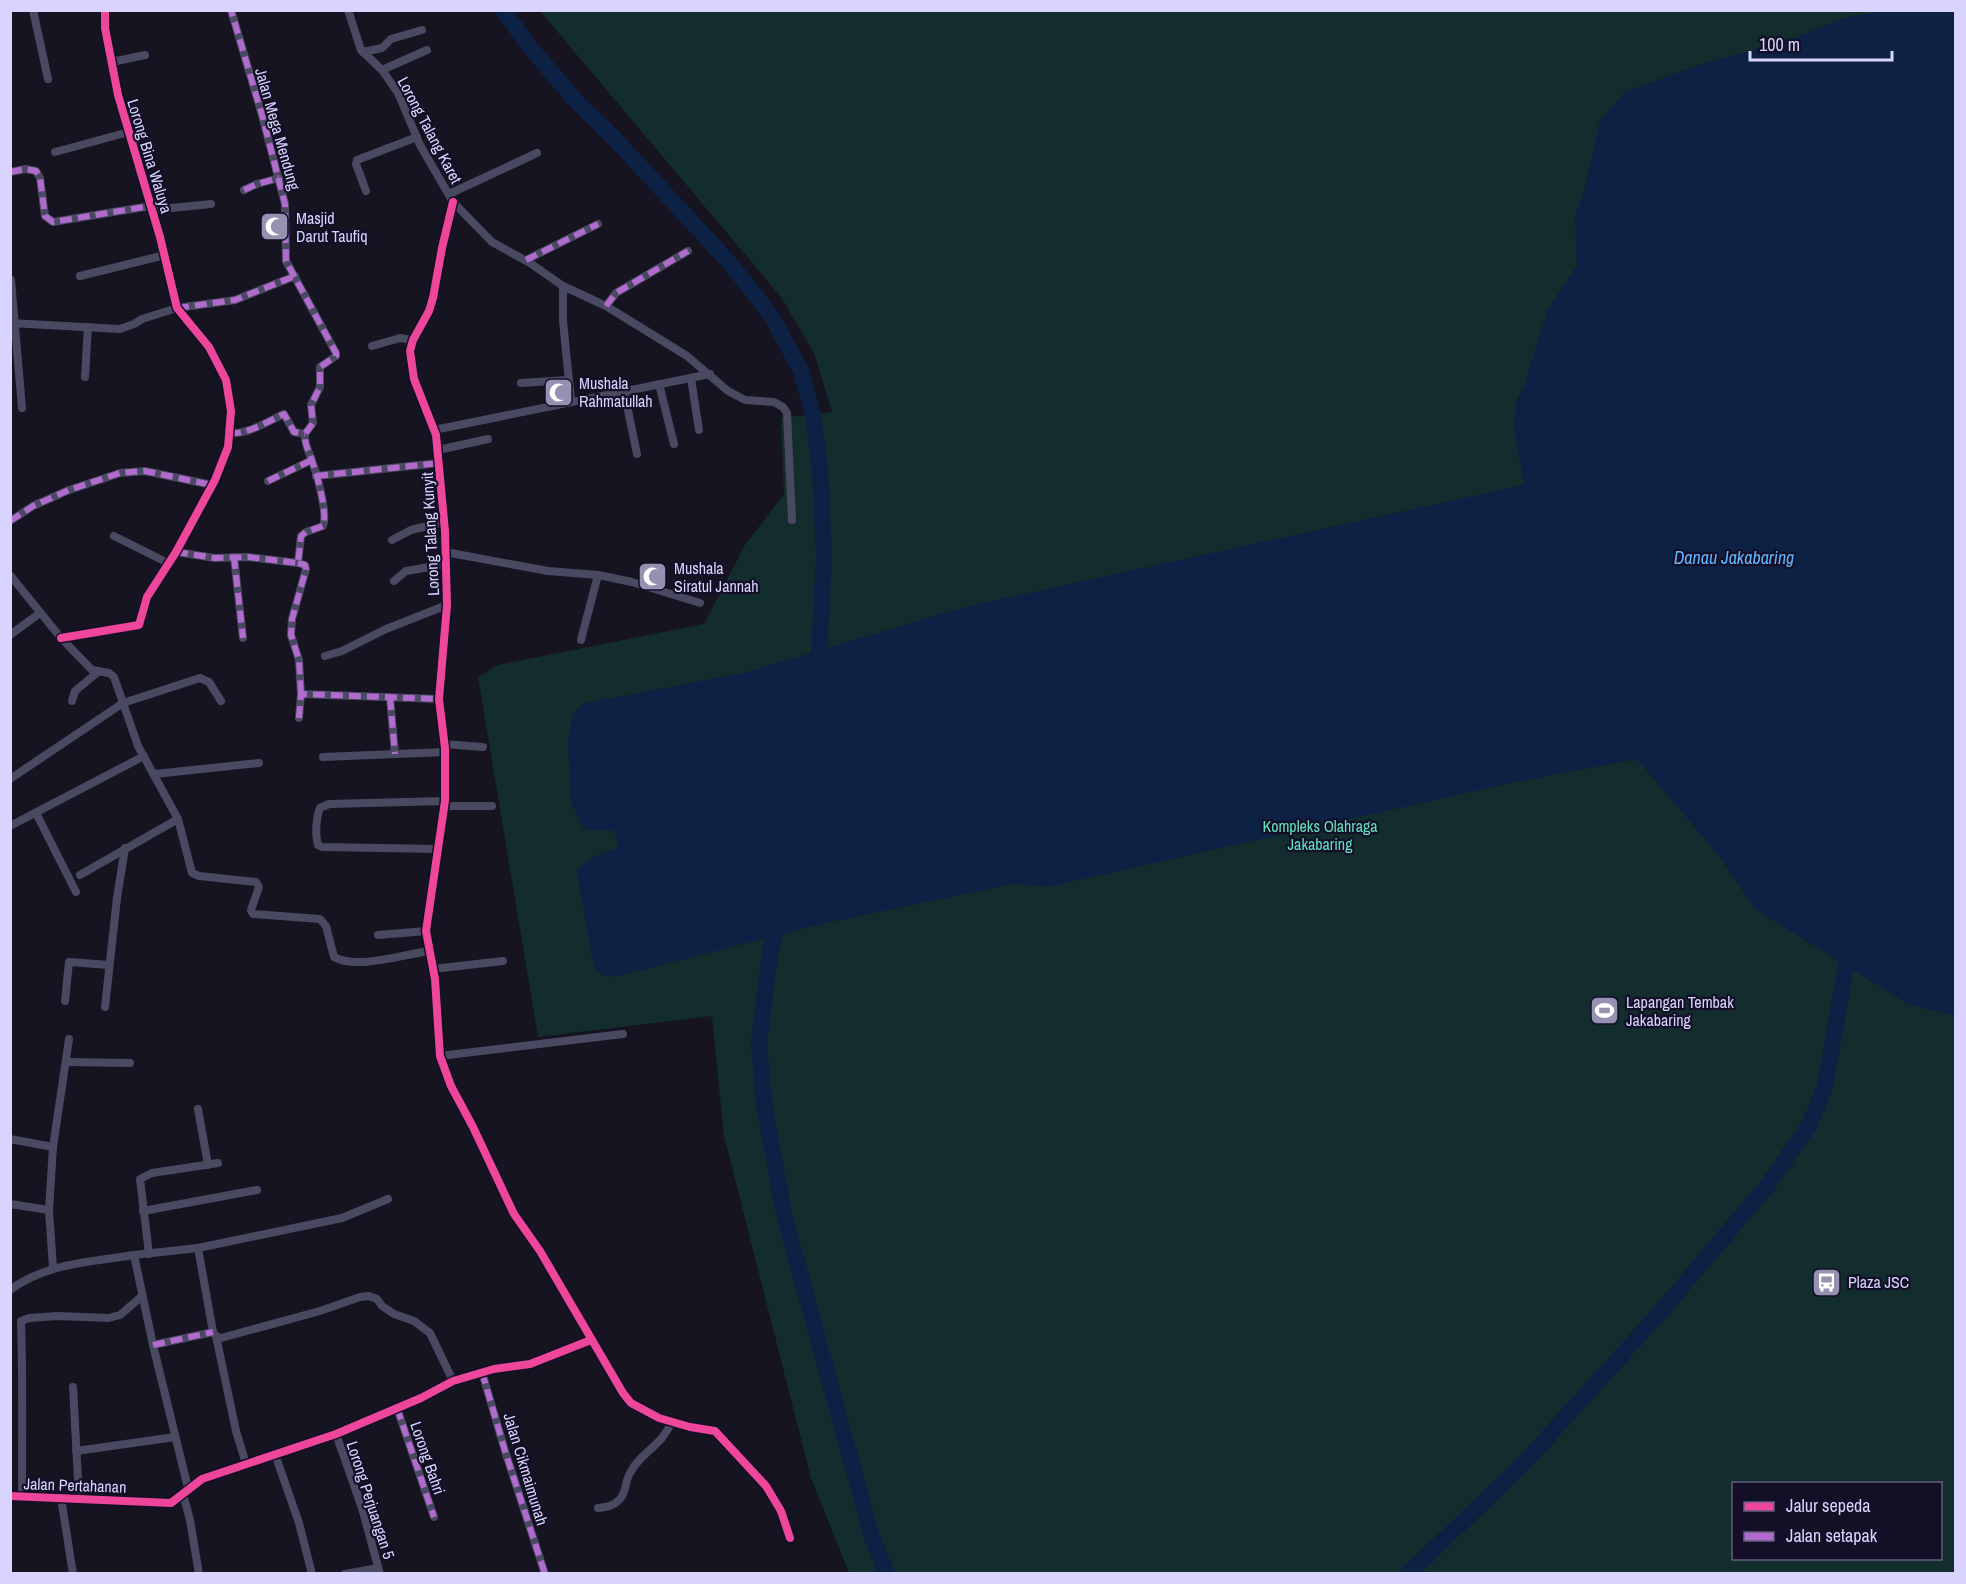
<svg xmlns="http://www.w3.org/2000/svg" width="1966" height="1584" viewBox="0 0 1966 1584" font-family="'Archivo Narrow',sans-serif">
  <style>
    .green { fill: #132c2d; fill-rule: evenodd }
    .water { fill: #0d2144 }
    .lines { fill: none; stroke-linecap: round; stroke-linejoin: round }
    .river { stroke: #0d2144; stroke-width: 16 }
    .minor { stroke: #4a4962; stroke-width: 8 }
    .quiet { stroke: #b06ccc; stroke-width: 6; stroke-dasharray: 12 6; stroke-linecap: butt }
    .cycleway-casing { stroke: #130f26; stroke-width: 11 }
    .cycleway { stroke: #ed469a; stroke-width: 8 }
    .labels { text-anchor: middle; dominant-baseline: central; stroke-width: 4.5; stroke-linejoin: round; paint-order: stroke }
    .street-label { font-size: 16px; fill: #d9d4ff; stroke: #130f26 }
    .poi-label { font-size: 16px; fill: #d9d4ff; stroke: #130f26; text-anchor: start }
    .park-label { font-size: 16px; fill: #5fe0c0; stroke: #130f26 }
    .water-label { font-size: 18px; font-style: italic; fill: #62b6ff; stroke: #130f26 }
  </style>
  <rect width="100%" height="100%" fill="#161421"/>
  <path class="green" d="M540,11H1955V1573H849L811,1478L724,1136L712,1016L538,1037L478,677L497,665L704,624L745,545L784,494L781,418L832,412L814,353L781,297ZM1734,1484H1940V1558H1734Z"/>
  <path class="water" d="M1894,10L1955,11V1013L1948,1014L1908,1004L1755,909L1717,853L1637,759L1515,782L1047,887L1017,883L830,922L613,977L599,974L593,963L577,871C589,857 601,853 618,848L615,831L584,829L571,802L568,741L573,715L582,704L748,672L965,607L1524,485L1514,427L1517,399L1524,387L1548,309L1577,266L1575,217L1584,192L1600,121L1625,92L1696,66L1795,38L1847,17Z"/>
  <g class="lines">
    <g class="river">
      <polyline points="503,10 529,46 576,101 613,137 727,260 753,292 772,317 801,371 813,415 820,470 824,556 818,672"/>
      <polyline points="780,913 770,953 759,1042 764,1104 784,1214 871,1534 887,1574"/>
      <polyline points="1408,1574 1526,1461 1657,1316 1768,1185 1810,1124 1825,1086 1846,966"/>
    </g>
    <g class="minor">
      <polyline points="33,10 48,79"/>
      <polyline points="348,10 361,50 382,70 398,93 420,145 453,202 492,242 530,263 563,286 606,306 687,356 728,391 745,400 774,402 783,407 787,413 792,520"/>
      <polyline points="363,52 382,48 391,39 422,30"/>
      <polyline points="112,62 145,55"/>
      <polyline points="382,70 427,50"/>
      <polyline points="55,152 129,132"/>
      <polyline points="10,172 26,169 36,171 40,178 45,216 53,222 150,206"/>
      <polyline points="244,190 257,184 279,178"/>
      <polyline points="366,191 356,164 357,160 417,137"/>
      <polyline points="449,194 537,153"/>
      <polyline points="453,202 442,248 433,298 429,311 413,340 410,351 414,379 436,435 445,531 447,605 439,699 445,748 445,801 426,931 435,979 440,1056 451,1086 473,1127 514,1214 540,1251 623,1393 631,1403 659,1418 690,1427 715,1431 766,1486 781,1511 790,1538"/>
      <polyline points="152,210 211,204"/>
      <polyline points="526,260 598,224"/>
      <polyline points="80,276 165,255"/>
      <polyline points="11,280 22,408"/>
      <polyline points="563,286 563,321 571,401"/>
      <polyline points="606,306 616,293 688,251"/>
      <polyline points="10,323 120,329 134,324 142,319 177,308 235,300 295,276"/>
      <polyline points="372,346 400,338 413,340"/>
      <polyline points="85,377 88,327"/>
      <polyline points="691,378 699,430"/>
      <polyline points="521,383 568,380"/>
      <polyline points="659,384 674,444"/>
      <polyline points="624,391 637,454"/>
      <polyline points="434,430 710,374"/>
      <path d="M229,432C244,437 270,420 284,414L294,432L305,434"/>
      <polyline points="438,450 488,439"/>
      <polyline points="316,476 439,463"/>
      <polyline points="268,481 312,460"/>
      <polyline points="10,521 33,506 69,490 120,473 145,471 212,485"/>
      <polyline points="114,536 168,563"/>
      <polyline points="392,540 411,530 444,522"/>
      <path d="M176,552L215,558L248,557L298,563L301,536L306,532L323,526C328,514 317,474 312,461C309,451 304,444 305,434L313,423L311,405L320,387V367L336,356V353L286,261L285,204L262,115L231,10"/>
      <polyline points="445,552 548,571 598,575 632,582 700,603"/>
      <polyline points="234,557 243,638"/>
      <polyline points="298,563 305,565 306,569 292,619 291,635 299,660 301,694"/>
      <path d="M10,575L61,638L92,670L109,673L114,677L138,746L178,819L192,873L199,876L256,882L259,887L251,910L253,914L320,919L326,926L334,957C357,970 404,954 430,951"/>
      <polyline points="394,581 406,571 447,564"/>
      <polyline points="10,635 40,613"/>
      <polyline points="61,638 139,625 147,597 176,552 215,480 228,447 231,411 226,380 209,347 177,308 160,237 118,95 105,28 105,10"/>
      <polyline points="581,640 598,575"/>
      <polyline points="325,656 342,651 386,629 447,605"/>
      <polyline points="390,698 395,754"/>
      <polyline points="72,701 75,691 98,672"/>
      <polyline points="299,718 301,694 439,699"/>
      <polyline points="444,744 483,747"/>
      <polyline points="323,757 445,752"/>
      <polyline points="155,774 259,763"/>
      <polyline points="10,779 123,703 200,678 209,682 221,701"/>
      <polyline points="445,806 492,806"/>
      <polyline points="36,813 76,892"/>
      <polyline points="10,826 144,756"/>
      <path d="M439,849L322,847L318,845C315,834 316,818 320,808L329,804L445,801"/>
      <polyline points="80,875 178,819"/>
      <polyline points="378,935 426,931"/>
      <polyline points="433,969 503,961"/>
      <polyline points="65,1001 69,962 109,965"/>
      <polyline points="105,1007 117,898 125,848"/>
      <polyline points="440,1056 623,1034"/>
      <polyline points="66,1062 130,1063"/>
      <polyline points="198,1109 208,1165"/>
      <polyline points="10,1139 53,1147 49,1210 53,1268"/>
      <polyline points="53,1147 69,1039"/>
      <polyline points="10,1204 49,1210"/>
      <polyline points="143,1211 257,1190"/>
      <polyline points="198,1248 213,1332 216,1336 221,1338 320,1311 360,1297 369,1296 377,1299 382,1306 394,1314 414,1321 430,1333 453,1381"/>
      <polyline points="149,1254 140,1179 152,1173 218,1163"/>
      <polyline points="134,1255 198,1248 342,1218 388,1199"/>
      <path d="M10,1290C46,1263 91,1262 134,1255L153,1345L188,1488"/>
      <polyline points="216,1336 236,1431 246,1464"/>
      <polyline points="153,1345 213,1332"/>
      <polyline points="482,1372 505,1451 545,1574"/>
      <polyline points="73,1387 79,1498"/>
      <polyline points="397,1408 434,1517"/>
      <polyline points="336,1434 362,1508 380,1574"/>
      <polyline points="76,1451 175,1437"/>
      <polyline points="275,1454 299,1523 312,1574"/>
      <polyline points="183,1494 190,1520 199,1574"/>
      <polyline points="10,1496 171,1503 202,1479 336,1434 421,1398 453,1381 494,1369 530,1364 591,1340"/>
      <path d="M22,1496C22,1438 23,1379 21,1321L29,1318L57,1316L109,1318L120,1315L142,1296"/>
      <polyline points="61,1498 73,1574"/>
      <path d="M598,1508C607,1507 614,1506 620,1499C626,1493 625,1481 630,1473C642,1450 661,1448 672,1421"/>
      <polyline points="345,1574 378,1568"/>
    </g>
    <g class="quiet">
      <polyline points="10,172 26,169 36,171 40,178 45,216 53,222 150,206"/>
      <polyline points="244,190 257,184 279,178"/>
      <polyline points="526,260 598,224"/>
      <polyline points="606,306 616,293 688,251"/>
      <polyline points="177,308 235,300 295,276"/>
      <path d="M229,432C244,437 270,420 284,414L294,432L305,434"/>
      <polyline points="316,476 439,463"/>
      <polyline points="268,481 312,460"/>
      <polyline points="10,521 33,506 69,490 120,473 145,471 212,485"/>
      <path d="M176,552L215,558L248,557L298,563L301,536L306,532L323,526C328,514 317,474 312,461C309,451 304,444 305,434L313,423L311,405L320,387V367L336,356V353L286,261L285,204L262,115L231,10"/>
      <polyline points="234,557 243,638"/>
      <polyline points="298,563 305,565 306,569 292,619 291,635 299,660 301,694"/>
      <polyline points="390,698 395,754"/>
      <polyline points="299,718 301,694 439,699"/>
      <polyline points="153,1345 213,1332"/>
      <polyline points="482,1372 505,1451 545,1574"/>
      <polyline points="397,1408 434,1517"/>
    </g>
    <defs>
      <g id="cycleway">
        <polyline points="453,202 442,248 433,298 429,311 413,340 410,351 414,379 436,435 445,531 447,605 439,699 445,748 445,801 426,931 435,979 440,1056 451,1086 473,1127 514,1214 540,1251 623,1393 631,1403 659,1418 690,1427 715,1431 766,1486 781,1511 790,1538"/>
        <polyline points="61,638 139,625 147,597 176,552 215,480 228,447 231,411 226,380 209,347 177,308 160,237 118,95 105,28 105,10"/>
        <polyline points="10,1496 171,1503 202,1479 336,1434 421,1398 453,1381 494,1369 530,1364 591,1340"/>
      </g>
    </defs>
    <use href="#cycleway" class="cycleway-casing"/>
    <use href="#cycleway" class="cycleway"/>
  </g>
  <defs>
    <symbol id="mosque-square" viewBox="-11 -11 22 22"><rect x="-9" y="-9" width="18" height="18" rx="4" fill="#9591b1" stroke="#130f26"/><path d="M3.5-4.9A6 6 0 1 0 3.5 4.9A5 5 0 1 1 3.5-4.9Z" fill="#fff"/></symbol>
    <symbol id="stadium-square" viewBox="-11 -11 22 22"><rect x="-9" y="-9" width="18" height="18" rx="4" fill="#9591b1" stroke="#130f26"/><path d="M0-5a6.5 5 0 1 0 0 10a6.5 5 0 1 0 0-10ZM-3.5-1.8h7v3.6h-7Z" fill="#fff"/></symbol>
    <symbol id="bus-square" viewBox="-11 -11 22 22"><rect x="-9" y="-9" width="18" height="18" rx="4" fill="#9591b1" stroke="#130f26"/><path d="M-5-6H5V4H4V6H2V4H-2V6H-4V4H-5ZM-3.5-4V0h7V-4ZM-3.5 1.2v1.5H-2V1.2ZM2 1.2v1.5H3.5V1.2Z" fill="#fff"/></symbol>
  </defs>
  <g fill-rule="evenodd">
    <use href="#mosque-square" x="258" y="210" width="33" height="33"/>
    <use href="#mosque-square" x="542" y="376" width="33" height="33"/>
    <use href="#mosque-square" x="636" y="560" width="33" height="33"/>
    <use href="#stadium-square" x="1588" y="994" width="33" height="33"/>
    <use href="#bus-square" x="1810" y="1266" width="33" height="33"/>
  </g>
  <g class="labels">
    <g class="street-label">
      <text transform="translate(278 129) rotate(74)">Jalan Mega Mendung</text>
      <text transform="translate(430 130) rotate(62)">Lorong Talang Karet</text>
      <text transform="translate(150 156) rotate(73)">Lorong Bina Waluya</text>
      <text transform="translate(430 534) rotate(-93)">Lorong Talang Kunyit</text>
      <text transform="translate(428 1458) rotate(71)">Lorong Bahri</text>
      <text transform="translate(526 1469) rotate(73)">Jalan Cikmaimunah</text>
      <text transform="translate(75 1485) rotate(2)">Jalan Pertahanan</text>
      <text transform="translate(371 1500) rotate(72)">Lorong Perjuangan 5</text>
    </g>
    <g class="poi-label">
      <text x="296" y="218">Masjid<tspan x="296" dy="18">Darut Taufiq</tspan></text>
      <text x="579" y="383">Mushala<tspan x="579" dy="18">Rahmatullah</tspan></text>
      <text x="674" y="568">Mushala<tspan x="674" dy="18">Siratul Jannah</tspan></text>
      <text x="1626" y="1002">Lapangan Tembak<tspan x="1626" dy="18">Jakabaring</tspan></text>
      <text x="1848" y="1282">Plaza JSC</text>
    </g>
    <g class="park-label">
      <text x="1320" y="826">Kompleks Olahraga<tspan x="1320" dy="18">Jakabaring</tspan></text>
    </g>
    <g class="water-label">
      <text x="1734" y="557">Danau Jakabaring</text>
    </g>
  </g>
  <rect width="1966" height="1584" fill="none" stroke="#d9d4ff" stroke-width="24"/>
  <rect x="1732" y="1482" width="210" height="78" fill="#130f26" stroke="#625e7d" stroke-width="1.5"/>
  <rect x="1744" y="1502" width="30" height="9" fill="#ed469a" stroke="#625e7d" stroke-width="1.5"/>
  <text x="1786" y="1512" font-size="18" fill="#d9d4ff">Jalur sepeda</text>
  <rect x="1744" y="1532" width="30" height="9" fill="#b06ccc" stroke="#625e7d" stroke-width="1.5"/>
  <text x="1786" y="1542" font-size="18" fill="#d9d4ff">Jalan setapak</text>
  <path d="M1750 51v9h142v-9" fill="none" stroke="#d9d4ff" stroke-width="3"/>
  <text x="1759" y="51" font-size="18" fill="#d9d4ff" stroke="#130f26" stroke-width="4.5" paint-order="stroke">100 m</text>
</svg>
